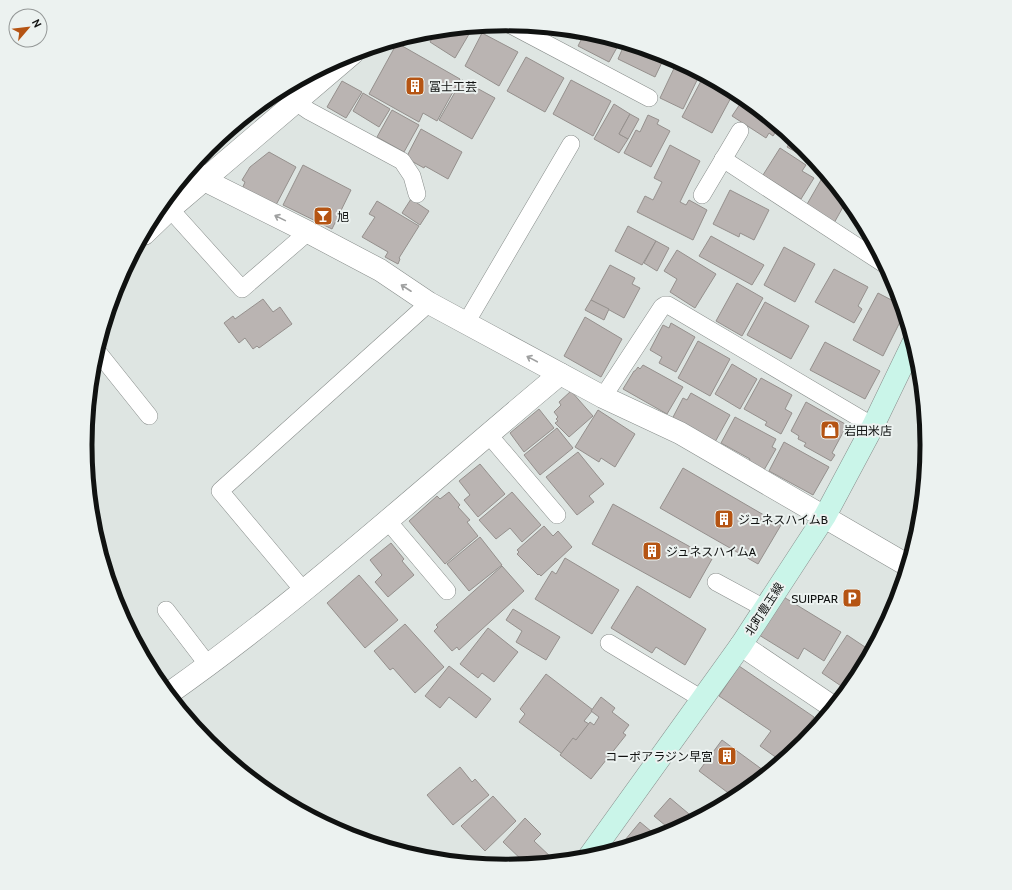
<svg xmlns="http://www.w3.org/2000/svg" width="1012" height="890" viewBox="0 0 1012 890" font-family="Cabin,'Noto Sans JP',sans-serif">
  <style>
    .building { fill: #bab4b2; stroke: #95908d }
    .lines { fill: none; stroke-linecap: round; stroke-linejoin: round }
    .service-casing { stroke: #888d8b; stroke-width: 18 }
    .minor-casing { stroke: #888d8b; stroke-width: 23 }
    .secondary-casing { stroke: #888d8b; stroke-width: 23 }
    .service { stroke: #fff; stroke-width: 17 }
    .minor { stroke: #fff; stroke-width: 22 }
    .secondary { stroke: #caf5e9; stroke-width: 22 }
    .oneway { stroke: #9fa0a0 }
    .labels { text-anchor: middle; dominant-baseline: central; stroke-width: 4; stroke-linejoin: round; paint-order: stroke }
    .poi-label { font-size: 12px; fill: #101211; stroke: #ecf2f0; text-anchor: start }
    .street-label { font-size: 12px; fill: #101211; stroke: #ecf2f0 }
    .rim { fill: none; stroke: #101211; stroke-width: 5 }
  </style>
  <rect width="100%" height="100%" fill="#dee5e2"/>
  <g class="building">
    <polygon points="469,28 472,29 455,58 430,42 433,37 425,32"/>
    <polygon points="557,29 581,31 577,39"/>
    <polygon points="585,32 620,42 609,62 578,46"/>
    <polygon points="482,33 518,52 499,86 465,66"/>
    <polygon points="397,43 460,79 437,121 423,113 419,122 369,94"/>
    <polygon points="625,43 665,56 655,77 618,59"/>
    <polygon points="526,57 564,78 545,112 507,91"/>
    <polygon points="677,62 700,74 683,109 660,98"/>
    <polygon points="462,80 495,98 472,139 439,120"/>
    <polygon points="571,80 611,101 593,136 553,114"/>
    <polygon points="712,80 734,92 712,133 682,117 701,81 709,85"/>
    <polygon points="342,81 362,92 346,118 327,107"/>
    <polygon points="363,93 390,109 379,127 353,111"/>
    <polygon points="744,98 779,127 773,136 769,133 766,138 732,116"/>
    <polygon points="614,104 630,114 619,134 628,139 619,153 594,139"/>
    <polygon points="392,110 419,125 404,152 377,137"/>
    <polygon points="630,114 639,119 628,139 619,134"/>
    <polygon points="648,115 659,120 657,124 670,131 651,167 624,153 636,130 640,132"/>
    <polygon points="421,129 462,152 448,179 425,166 424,168 406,158"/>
    <polygon points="793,138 806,151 803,156 787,147"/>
    <polygon points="670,145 700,161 680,202 686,205 689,200 707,210 693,240 637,212 645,196 653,200 662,182 654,178"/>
    <polygon points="780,148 806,165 802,171 814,178 801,199 763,175"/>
    <polygon points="269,152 296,167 276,205 242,189 245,182 242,180 250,167"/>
    <polygon points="303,165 351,190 332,229 283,205"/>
    <polygon points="825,173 847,200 834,223 806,206"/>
    <polygon points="730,190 769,210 754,240 740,233 739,237 713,224"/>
    <polygon points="411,199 429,211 420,225 402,213"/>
    <polygon points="377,201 419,226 399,258 400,259 398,264 385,257 388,252 362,237 375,217 369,214"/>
    <polygon points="863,224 871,239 858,231"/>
    <polygon points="628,226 656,241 642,265 615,251"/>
    <polygon points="711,236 764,265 752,285 699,256"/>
    <polygon points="656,241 669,248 657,271 644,263"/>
    <polygon points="784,247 815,264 795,302 764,285"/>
    <polygon points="677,250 716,274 695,308 670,292 677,279 664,271"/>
    <polygon points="610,265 635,278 632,284 640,288 624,318 591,300"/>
    <polygon points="834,269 868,287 858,306 862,309 854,323 815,302"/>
    <polygon points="737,283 763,298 742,336 716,321"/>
    <polygon points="878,293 901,305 904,314 883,356 853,340"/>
    <polygon points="263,299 273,312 280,307 292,324 259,348 257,346 253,349 245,338 239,343 224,323 233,316 235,319"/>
    <polygon points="591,300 609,309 604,320 585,310"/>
    <polygon points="765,302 809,326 791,359 747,335"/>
    <polygon points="585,317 622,339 601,377 564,356"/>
    <polygon points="671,323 695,337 676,372 659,363 662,357 650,350 663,325 669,328"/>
    <polygon points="698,341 730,359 710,396 678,378"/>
    <polygon points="825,342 880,371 865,399 810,370"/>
    <polygon points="732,364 757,379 740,409 715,394"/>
    <polygon points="643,365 683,387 667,414 623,389 634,371 635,371 638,367 640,369"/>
    <polygon points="761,378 792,395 785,409 792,413 781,434 765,425 767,422 744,409"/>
    <polygon points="571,391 593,416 569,437 555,423 558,421 556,419 558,417 554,412 561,405 559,402"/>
    <polygon points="691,393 730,415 715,442 672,419 683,398 687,400"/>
    <polygon points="806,402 847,425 832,453 835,455 831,461 804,446 806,443 798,439 799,436 791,431"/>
    <polygon points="539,409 554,428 524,452 510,433"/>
    <polygon points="598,410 635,434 615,467 601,458 599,462 575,447"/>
    <polygon points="735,417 776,439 772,447 776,449 764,470 749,461 750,459 721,443"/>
    <polygon points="557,428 573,448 540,475 524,455"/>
    <polygon points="784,442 829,467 813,495 769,471"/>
    <polygon points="578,452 604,484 589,496 594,502 577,515 546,477"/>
    <polygon points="480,464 505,494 478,517 464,500 470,495 459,481"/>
    <polygon points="683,468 781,525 758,564 660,508"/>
    <polygon points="449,492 460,505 458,507 470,520 467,522 478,536 445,564 409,521 437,496 440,499"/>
    <polygon points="512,492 541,525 522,542 510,528 496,539 479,520"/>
    <polygon points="613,504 712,559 690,598 592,544"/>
    <polygon points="544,526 553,536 558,531 572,547 541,576 539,574 538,575 517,554 519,552 517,550"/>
    <polygon points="480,537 502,565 469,591 447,564"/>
    <polygon points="391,543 404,559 402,561 414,575 388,597 375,582 382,575 370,560"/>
    <polygon points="565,558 619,590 592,634 535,599 552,571 556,574"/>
    <polygon points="502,566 524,591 459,650 457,647 452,651 434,631 438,627 436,625"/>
    <polygon points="359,575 398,620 365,648 327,603"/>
    <polygon points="637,586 706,629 685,665 656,647 652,653 611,628"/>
    <polygon points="782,596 841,632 824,661 804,648 798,659 759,635"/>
    <polygon points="513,609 560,637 546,660 516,642 522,631 506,620"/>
    <polygon points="405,624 444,667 415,693 393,668 390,670 374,651"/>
    <polygon points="488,628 518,652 494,682 482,673 478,678 460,664"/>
    <polygon points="847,635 871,651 856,679 847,690 822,673"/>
    <polygon points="449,666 491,699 476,718 449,697 440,708 425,696"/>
    <polygon points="739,666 814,717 786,757 781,761 760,746 771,731 719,696"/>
    <polygon points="546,674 593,710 584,721 589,724 565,756 519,722 525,714 520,709"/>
    <polygon points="601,697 615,708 612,712 629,725 623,733 626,735 591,779 560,755 573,738 576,740 590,722 594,725 599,717 591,711"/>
    <polygon points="722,740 767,773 735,798 699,771"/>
    <polygon points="460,767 472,782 475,779 489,795 453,825 427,795"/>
    <polygon points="493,796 516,821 485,851 461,826"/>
    <polygon points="670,798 695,819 672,831 654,816"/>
    <polygon points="525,818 541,834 534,841 554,860 553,861 526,864 503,842"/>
    <polygon points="640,822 658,837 622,848 620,846"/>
  </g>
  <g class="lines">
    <defs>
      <g id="service">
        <polyline points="509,24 649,98"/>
        <polyline points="296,102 309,111 402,161 412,176 417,194"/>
        <polyline points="723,159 884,264"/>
        <polyline points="702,195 740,131"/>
        <polyline points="170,209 242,289 308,232"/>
        <polyline points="466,323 571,144"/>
        <polyline points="97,351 149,416"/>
        <polyline points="603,397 662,307 665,305 668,305 873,426"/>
        <polyline points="488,434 557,515"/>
        <polyline points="387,520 447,591"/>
        <polyline points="716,582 764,608"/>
        <polyline points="303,590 220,491 429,303"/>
        <polyline points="166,610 208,665"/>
        <polyline points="609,643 702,699"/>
      </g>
      <g id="minor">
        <polyline points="192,167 204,180 308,232 380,270 429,303 603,397 680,433 907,565"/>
        <polyline points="144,234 170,209 352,54"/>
        <polyline points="741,645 833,707"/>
        <path d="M168,694C306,597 430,482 560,374"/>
      </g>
      <polyline id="secondary" points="588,858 741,645 825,516 873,426 913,343"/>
    </defs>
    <use href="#service" class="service-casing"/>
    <use href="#minor" class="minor-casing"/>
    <use href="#secondary" class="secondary-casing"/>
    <use href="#service" class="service"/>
    <use href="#minor" class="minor"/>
    <use href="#secondary" class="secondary"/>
  </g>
  <defs><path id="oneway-shaft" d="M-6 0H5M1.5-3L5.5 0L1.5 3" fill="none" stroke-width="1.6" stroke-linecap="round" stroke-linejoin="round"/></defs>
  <g class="oneway">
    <use href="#oneway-shaft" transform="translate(280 218) rotate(-154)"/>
    <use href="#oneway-shaft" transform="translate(406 288) rotate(-147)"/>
    <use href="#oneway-shaft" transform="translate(532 359) rotate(-152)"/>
  </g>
  <defs>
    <symbol id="building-square" viewBox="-11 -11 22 22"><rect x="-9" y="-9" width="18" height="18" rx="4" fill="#b55413" stroke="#ecf2f0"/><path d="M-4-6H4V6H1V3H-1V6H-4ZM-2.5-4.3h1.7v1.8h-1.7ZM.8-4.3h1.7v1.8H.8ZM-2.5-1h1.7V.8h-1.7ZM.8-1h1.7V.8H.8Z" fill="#fff"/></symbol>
    <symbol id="bar-square" viewBox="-11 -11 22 22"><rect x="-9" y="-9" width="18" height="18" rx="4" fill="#b55413" stroke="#ecf2f0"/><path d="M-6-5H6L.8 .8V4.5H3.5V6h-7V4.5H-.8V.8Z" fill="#fff"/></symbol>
    <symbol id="shop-square" viewBox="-11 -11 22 22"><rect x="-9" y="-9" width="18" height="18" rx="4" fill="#b55413" stroke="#ecf2f0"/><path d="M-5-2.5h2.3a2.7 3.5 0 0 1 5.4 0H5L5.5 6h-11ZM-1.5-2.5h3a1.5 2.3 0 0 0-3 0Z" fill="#fff"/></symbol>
    <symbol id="parking-square" viewBox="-11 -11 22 22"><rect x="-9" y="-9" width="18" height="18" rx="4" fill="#b55413" stroke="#ecf2f0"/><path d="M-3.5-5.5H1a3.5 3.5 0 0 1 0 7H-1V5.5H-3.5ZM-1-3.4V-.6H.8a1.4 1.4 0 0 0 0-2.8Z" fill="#fff"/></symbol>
  </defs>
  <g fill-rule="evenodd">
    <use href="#building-square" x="404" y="75" width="22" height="22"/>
    <use href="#bar-square" x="312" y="205" width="22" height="22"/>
    <use href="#shop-square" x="819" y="419" width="22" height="22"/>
    <use href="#building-square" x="713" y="508" width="22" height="22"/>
    <use href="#building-square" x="641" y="540" width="22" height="22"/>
    <use href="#parking-square" x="841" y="587" width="22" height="22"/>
    <use href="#building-square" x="716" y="745" width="22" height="22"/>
  </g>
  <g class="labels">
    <g class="poi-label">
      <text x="429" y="86">冨士工芸</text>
      <text x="337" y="216">旭</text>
      <text x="844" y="430">岩田米店</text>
      <text x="738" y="519">ジュネスハイムB</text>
      <text x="666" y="551">ジュネスハイムA</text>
      <text x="838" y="598" text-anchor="end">SUIPPAR</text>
      <text x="713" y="756" text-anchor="end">コーポアラジン早宮</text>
    </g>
    <g class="street-label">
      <text transform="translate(764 609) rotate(-57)">北町豊玉線</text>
    </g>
  </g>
  <path d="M0 0H1012V890H0ZM92 445a414 414 0 1 1 828 0a414 414 0 1 1-828 0Z" fill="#ecf2f0" fill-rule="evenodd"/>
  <path class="rim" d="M92 445a414 414 0 1 1 828 0a414 414 0 1 1-828 0Z"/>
  <g transform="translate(28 28) rotate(62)"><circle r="19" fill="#ecf2f0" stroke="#949897"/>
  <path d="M0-3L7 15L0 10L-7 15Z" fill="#b55413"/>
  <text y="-6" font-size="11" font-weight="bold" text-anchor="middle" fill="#101211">N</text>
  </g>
</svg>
